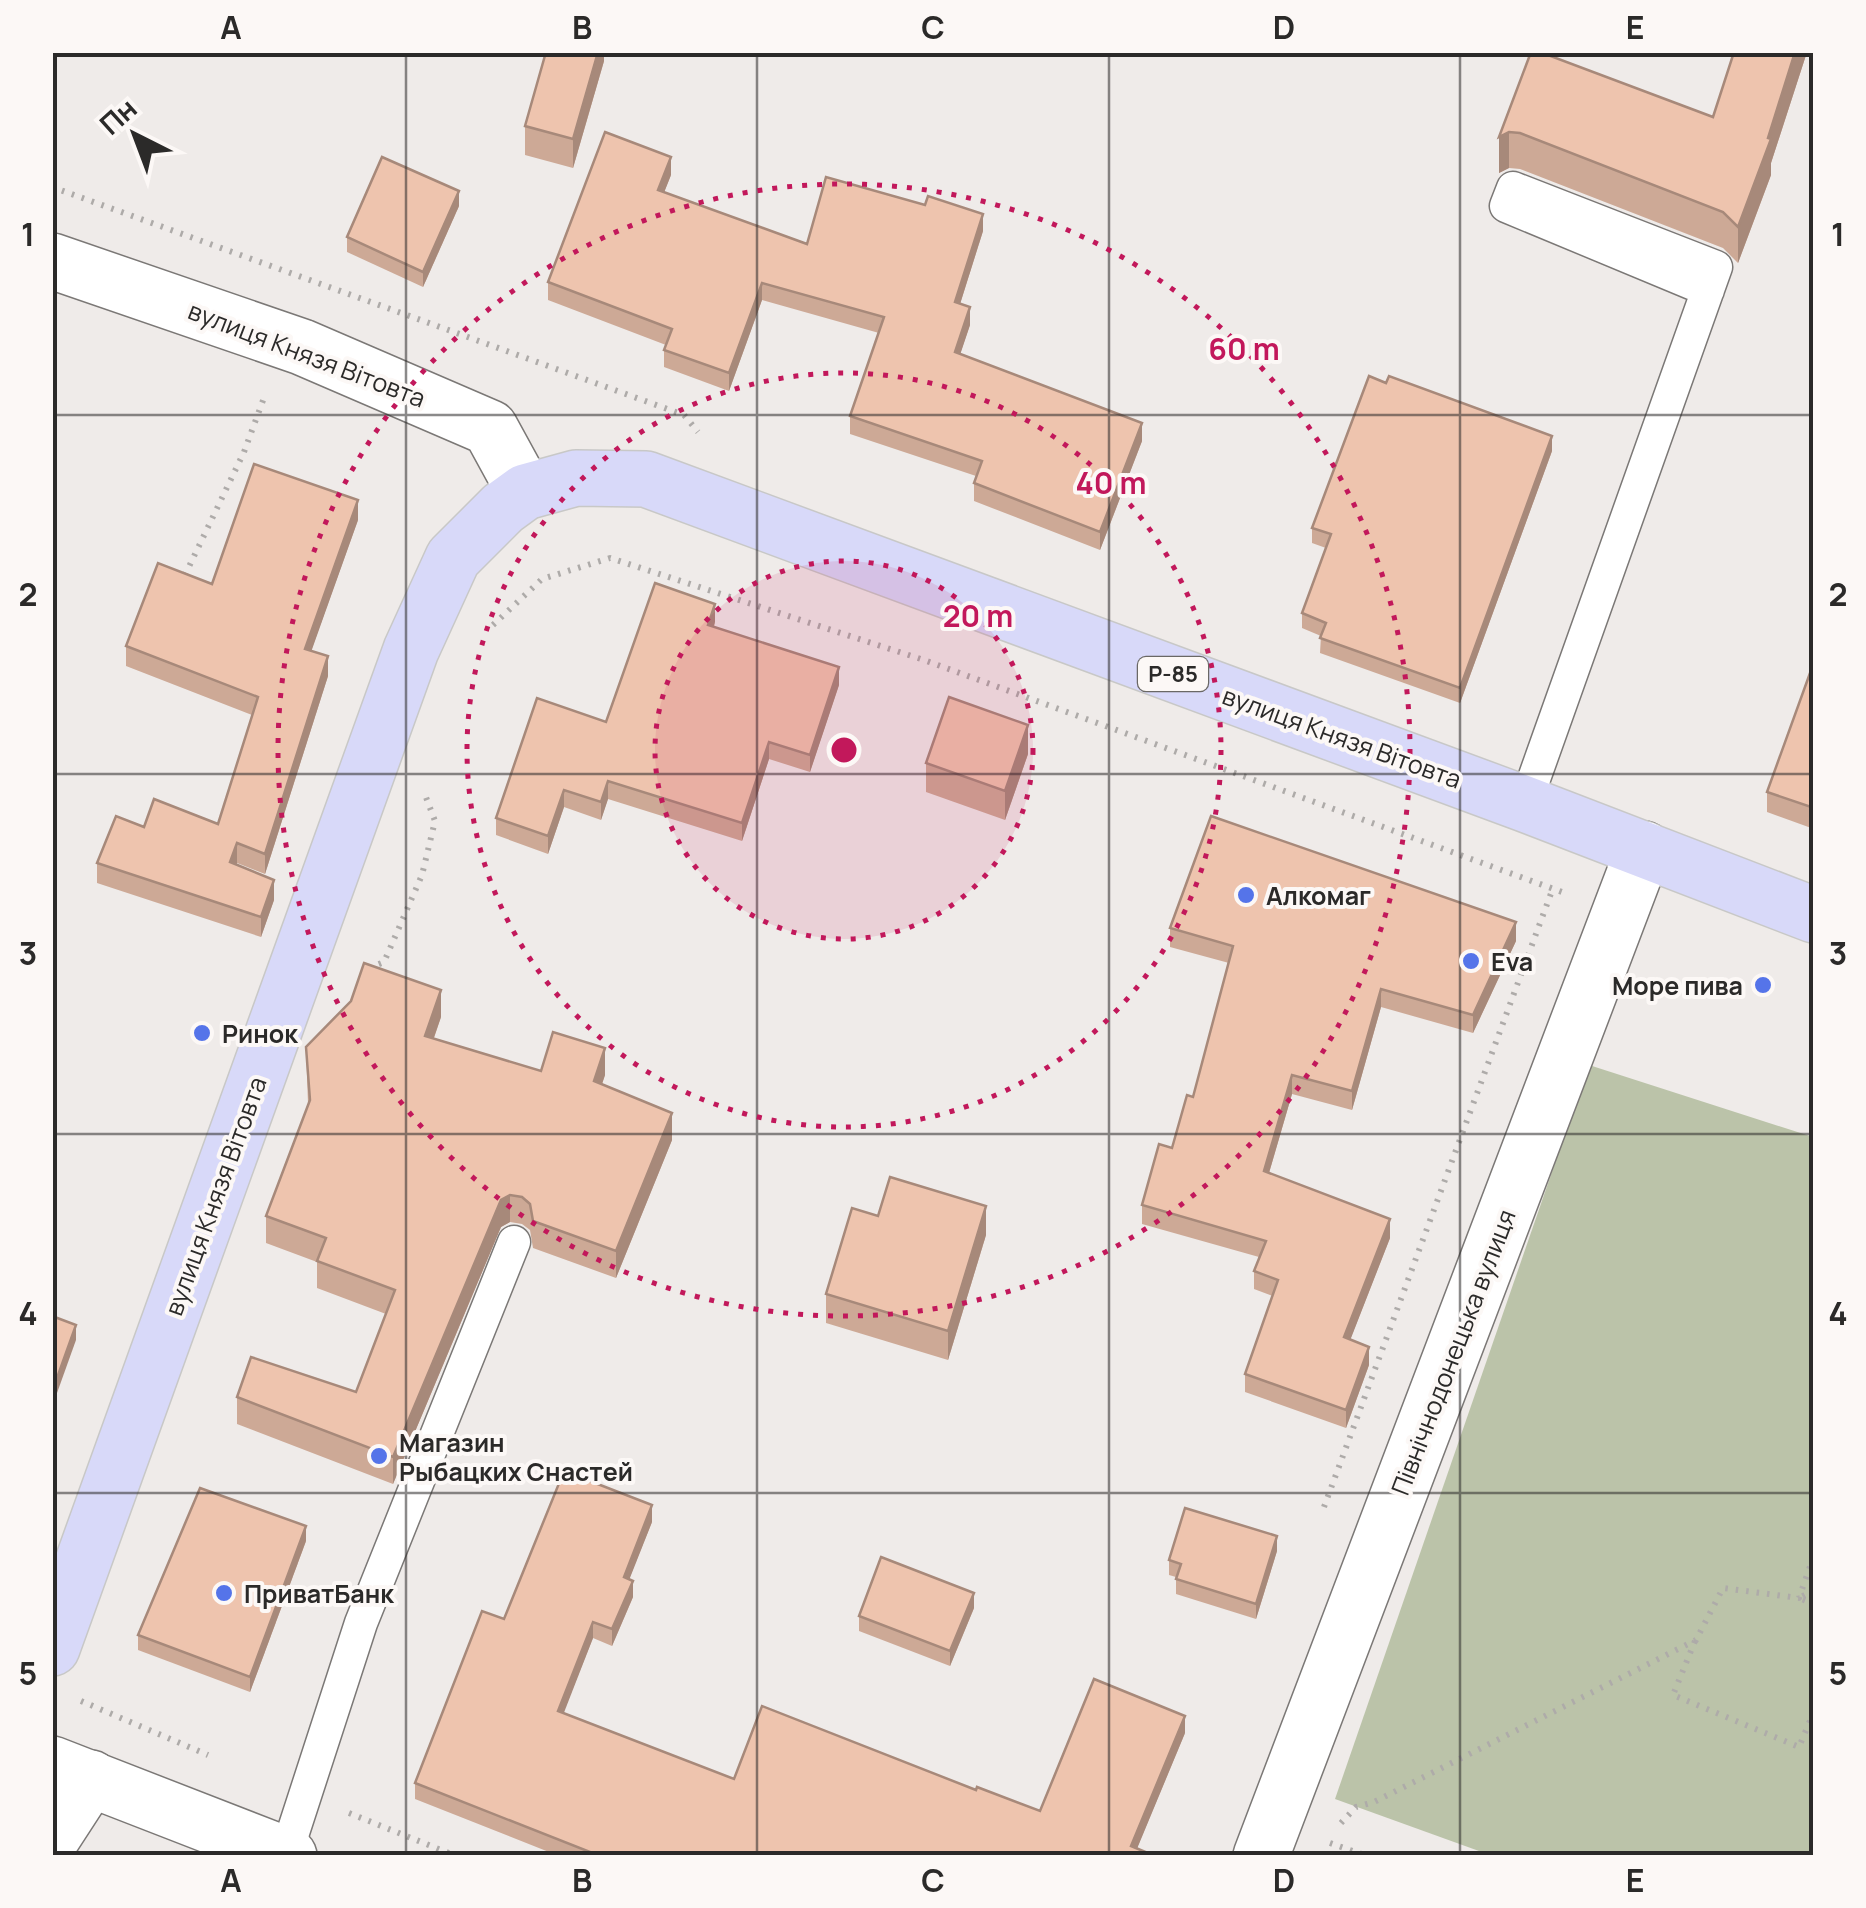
<svg xmlns="http://www.w3.org/2000/svg" width="1866" height="1908" viewBox="0 0 1866 1908" font-family="Manrope,sans-serif">
  <style>
    .green { fill: #bbc3a9 }
    .lines { fill: none; stroke-linecap: round; stroke-linejoin: round }
    .service-casing { stroke: #7b7876; stroke-width: 35 }
    .minor-casing { stroke: #7b7876; stroke-width: 58 }
    .tertiary-casing { stroke: #7b7876; stroke-width: 58 }
    .primary-casing { stroke: #c8c8c7; stroke-width: 58 }
    .path { stroke: #aeaba9; stroke-width: 6; stroke-dasharray: 2.5 8; stroke-linecap: butt }
    .service { stroke: #fff; stroke-width: 32 }
    .minor { stroke: #fff; stroke-width: 55 }
    .tertiary { stroke: #fff; stroke-width: 55 }
    .primary { stroke: #d8d9f9; stroke-width: 55 }
    .wall { fill: #cda996 }
    .shaded-wall { fill: #a7897a }
    .building { fill: #eec4ae; stroke: #a7897a; stroke-width: 2.5 }
    .grid { fill: none; stroke: #2b2a29; stroke-width: 2.5; stroke-opacity: 0.55 }
    .ring { fill: none; stroke: #c2185b; stroke-width: 5; stroke-dasharray: 5 10 }
    .poi-dot { fill: #5574e9; stroke: #fcf8f6; stroke-width: 4 }
    .labels { text-anchor: middle; dominant-baseline: central; stroke-width: 8; stroke-linejoin: round; paint-order: stroke }
    .shield { fill: #fcf8f6; stroke: #6a6866; stroke-width: 2.5 }
    .shield-label { font-size: 22px; font-weight: bold; fill: #2b2a29 }
    .street-label { font-size: 25px; fill: #2b2a29; stroke: #fcf8f6 }
    .poi-label { font-size: 25px; font-weight: bold; fill: #2b2a29; stroke: #fcf8f6; text-anchor: start }
    .centre { fill: #c2185b; stroke: #fcf8f6; stroke-width: 5 }
    .ring-label { font-size: 30px; text-anchor: middle; font-weight: bold; fill: #c2185b; stroke: #fcf8f6; stroke-width: 8; stroke-linejoin: round; paint-order: stroke }
    .neatline { fill: none; stroke: #2b2a29; stroke-width: 4 }
    .grid-label { font-size: 32px; text-anchor: middle; font-weight: bold; fill: #2b2a29 }
  </style>
  <rect width="100%" height="100%" fill="#efebe9"/>
  <polygon class="green" points="1589,1065 1813,1137 1813,1855 1490,1855 1335,1799"/>
  <g class="lines">
    <defs>
      <g id="service">
        <polyline points="1525,804 1716,267 1513,188 1506,206 1708,290"/>
        <polyline points="286,1854 361,1623 514,1242"/>
      </g>
      <g id="minor">
        <polyline points="52,1764 289,1856"/>
        <polyline points="52,1838 91,1778"/>
        <polyline points="1261,1856 1644,849"/>
      </g>
      <polyline id="tertiary" points="52,261 302,347 490,428 525,492"/>
      <polyline id="primary" points="52,1648 411,650 453,558 503,508 525,492 576,478 646,479 1525,804 1814,915"/>
    </defs>
    <use href="#service" class="service-casing"/>
    <use href="#minor" class="minor-casing"/>
    <use href="#tertiary" class="tertiary-casing"/>
    <use href="#primary" class="primary-casing"/>
    <g class="path">
      <polyline points="52,187 684,415 698,432"/>
      <polyline points="185,575 244,452 265,395"/>
      <polyline points="493,625 542,579 610,558 924,660 1562,892"/>
      <polyline points="369,968 384,962 422,875 435,821 424,792"/>
      <polyline points="1324,1507 1553,888"/>
      <polyline points="1814,1590 1799,1598 1814,1604"/>
      <polyline points="1695,1641 1673,1695 1799,1747 1814,1711"/>
      <polyline points="81,1701 208,1755"/>
      <polyline points="349,1813 456,1856"/>
      <polyline points="1341,1823 1356,1807 1374,1802 1696,1640 1723,1588 1799,1598 1814,1555"/>
      <polyline points="1330,1843 1367,1856"/>
    </g>
    <use href="#service" class="service"/>
    <use href="#minor" class="minor"/>
    <use href="#tertiary" class="tertiary"/>
    <use href="#primary" class="primary"/>
  </g>
  <g class="wall">
    <polygon points="215,52 233,52 231,57"/>
    <polygon points="604,52 604,61 573,168 525,155 525,126"/>
    <polygon points="1531,52 1713,117 1734,52 1807,52 1771,163 1771,175 1738,263 1723,248 1520,169 1509,168 1499,173 1499,137"/>
    <polygon points="671,175 664,192 807,244 983,231 960,304 970,325 960,354 1142,441 1100,550 974,501 974,483 976,476 850,434 850,416 879,333 762,300 729,391 664,367 664,350 666,345 548,300 548,282"/>
    <polygon points="459,206 423,287 347,252 347,237"/>
    <polygon points="1552,451 1460,703 1320,653 1321,636 1302,628 1302,613 1326,548 1312,543 1312,528"/>
    <polygon points="358,520 311,651 328,676 265,874 237,863 236,865 274,900 261,937 97,883 97,863 144,827 218,824 252,715 126,666 126,646 212,584"/>
    <polygon points="715,622 714,627 839,685 810,772 769,759 742,841 608,799 601,820 564,807 548,854 496,835 496,818 606,722"/>
    <polygon points="1814,662 1814,829 1767,812 1767,792"/>
    <polygon points="1028,754 1005,820 926,792 926,763"/>
    <polygon points="1170,928 1516,941 1473,1033 1381,1007 1352,1110 1292,1094 1269,1173 1390,1238 1350,1340 1369,1365 1346,1428 1245,1392 1245,1374 1273,1296 1254,1289 1254,1271 1259,1257 1142,1224 1142,1205 1172,1148 1193,1097 1229,963 1170,947"/>
    <polygon points="441,1017 434,1038 541,1071 605,1075 602,1084 672,1140 616,1278 533,1248 530,1230 522,1224 510,1222 501,1227 393,1484 237,1424 237,1397 356,1392 386,1314 317,1288 317,1262 266,1243 266,1216 308,1104 306,1047"/>
    <polygon points="878,1216 986,1235 948,1360 826,1323 826,1294"/>
    <polygon points="652,1522 629,1579 633,1597 612,1646 593,1638 563,1713 734,1779 976,1790 1040,1811 1185,1733 1137,1848 1156,1856 559,1856 415,1799 415,1783 504,1619"/>
    <polygon points="306,1541 250,1692 138,1650 138,1635"/>
    <polygon points="1277,1551 1256,1619 1176,1594 1176,1577 1169,1575 1169,1560"/>
    <polygon points="974,1608 950,1666 859,1631 859,1616"/>
  </g>
  <g class="shaded-wall">
    <polygon points="598,52 604,52 604,61 573,168 573,139"/>
    <polygon points="1795,52 1807,52 1771,163 1771,175 1738,263 1738,227"/>
    <polygon points="1509,132 1509,168 1499,173 1499,137"/>
    <polygon points="671,157 671,175 658,208 658,190"/>
    <polygon points="459,191 459,206 423,287 423,272"/>
    <polygon points="983,214 983,231 955,320 955,302"/>
    <polygon points="762,283 762,300 729,391 729,373"/>
    <polygon points="970,307 970,325 955,370 955,352"/>
    <polygon points="1142,423 1142,441 1100,550 1100,532"/>
    <polygon points="1552,436 1552,451 1460,703 1460,688"/>
    <polygon points="358,500 358,520 305,669 305,649"/>
    <polygon points="715,604 715,622 708,643 708,625"/>
    <polygon points="328,656 328,676 265,874 265,854"/>
    <polygon points="839,667 839,685 810,772 810,755"/>
    <polygon points="1028,725 1028,754 1005,820 1005,791"/>
    <polygon points="769,742 769,759 742,841 742,823"/>
    <polygon points="608,781 608,799 601,820 601,802"/>
    <polygon points="564,790 564,807 548,854 548,836"/>
    <polygon points="237,843 237,863 230,882 230,862"/>
    <polygon points="274,880 274,900 261,937 261,917"/>
    <polygon points="1516,922 1516,941 1473,1033 1473,1015"/>
    <polygon points="1381,989 1381,1007 1352,1110 1352,1091"/>
    <polygon points="441,990 441,1017 425,1063 425,1036"/>
    <polygon points="605,1048 605,1075 594,1108 594,1081"/>
    <polygon points="1292,1075 1292,1094 1264,1190 1264,1171"/>
    <polygon points="672,1113 672,1140 616,1278 616,1251"/>
    <polygon points="510,1195 510,1222 501,1227 393,1484 393,1457 501,1200"/>
    <polygon points="986,1206 986,1235 948,1360 948,1331"/>
    <polygon points="1390,1219 1390,1238 1344,1356 1344,1337"/>
    <polygon points="76,1325 76,1340 52,1407 52,1392"/>
    <polygon points="1369,1347 1369,1365 1346,1428 1346,1410"/>
    <polygon points="652,1505 652,1522 624,1593 624,1577"/>
    <polygon points="306,1526 306,1541 250,1692 250,1677"/>
    <polygon points="1277,1536 1277,1551 1256,1619 1256,1604"/>
    <polygon points="633,1581 633,1597 612,1646 612,1629"/>
    <polygon points="974,1593 974,1608 950,1666 950,1651"/>
    <polygon points="593,1622 593,1638 558,1728 558,1711"/>
    <polygon points="1185,1716 1185,1733 1134,1856 1131,1846"/>
  </g>
  <g class="building">
    <polygon points="546,52 598,52 573,139 525,126"/>
    <polygon points="1531,52 1540,52 1713,117 1734,52 1795,52 1768,138 1771,139 1738,227 1723,212 1520,133 1509,132 1499,137"/>
    <polygon points="605,132 671,157 658,190 807,244 826,177 925,205 928,196 983,214 955,302 970,307 955,352 1142,423 1100,532 974,483 982,461 850,416 884,317 762,283 729,373 664,350 672,329 548,282"/>
    <polygon points="382,157 459,191 423,272 347,237"/>
    <polygon points="1369,376 1386,383 1389,376 1552,436 1460,688 1320,638 1326,623 1302,613 1331,534 1312,528"/>
    <polygon points="254,464 358,500 305,649 328,656 265,854 237,843 230,862 274,880 261,917 97,863 116,816 144,827 154,799 218,824 258,697 126,646 158,563 212,584"/>
    <polygon points="655,583 715,604 708,625 839,667 810,755 769,742 742,823 608,781 601,802 564,790 548,836 496,818 537,698 606,722"/>
    <polygon points="1814,662 1814,808 1767,792"/>
    <polygon points="949,697 1028,725 1005,791 926,763"/>
    <polygon points="1211,816 1516,922 1473,1015 1381,989 1352,1091 1292,1075 1264,1171 1390,1219 1344,1337 1369,1347 1346,1410 1245,1374 1278,1280 1254,1271 1266,1241 1142,1205 1159,1144 1172,1148 1187,1095 1193,1097 1233,946 1170,928"/>
    <polygon points="364,963 441,990 425,1036 541,1071 553,1032 605,1048 594,1081 672,1113 616,1251 533,1221 530,1204 522,1197 510,1195 501,1200 393,1457 237,1397 251,1357 356,1392 395,1290 317,1261 326,1238 266,1216 310,1100 306,1047 351,1001"/>
    <polygon points="890,1177 986,1206 948,1331 826,1294 852,1208 878,1216"/>
    <polygon points="52,1316 76,1325 52,1392"/>
    <polygon points="564,1471 652,1505 624,1577 633,1581 612,1629 593,1622 558,1711 734,1779 762,1706 976,1790 977,1787 1040,1811 1094,1679 1185,1716 1131,1846 1155,1856 600,1856 415,1783 482,1611 504,1619"/>
    <polygon points="200,1488 306,1526 250,1677 138,1635"/>
    <polygon points="1185,1508 1277,1536 1256,1604 1176,1579 1181,1564 1169,1560"/>
    <polygon points="881,1557 974,1593 950,1651 859,1616"/>
  </g>
  <path class="grid" d="M406,52V1856M757,52V1856M1109,52V1856M1460,52V1856M52,415H1814M52,774H1814M52,1134H1814M52,1493H1814"/>
  <circle cx="844" cy="750" r="189" fill="#c2185b" fill-opacity=".12"/>
  <g class="ring">
    <circle cx="844" cy="750" r="189"/>
    <circle cx="844" cy="750" r="377"/>
    <circle cx="844" cy="750" r="566"/>
  </g>
  <g class="poi-dot">
    <circle cx="1246" cy="895" r="10"/>
    <circle cx="1471" cy="961" r="10"/>
    <circle cx="1763" cy="985" r="10"/>
    <circle cx="202" cy="1033" r="10"/>
    <circle cx="379" cy="1456" r="10"/>
    <circle cx="224" cy="1593" r="10"/>
  </g>
  <g class="labels">
    <rect class="shield" x="1138" y="657" width="70" height="34" rx="8"/>
    <g class="shield-label">
      <text x="1173" y="674">Р-85</text>
    </g>
    <g class="street-label">
      <text transform="translate(307 354) rotate(21)">вулиця Князя Вітовта</text>
      <text transform="translate(1342 737) rotate(20)">вулиця Князя Вітовта</text>
      <text transform="translate(215 1196) rotate(-70)">вулиця Князя Вітовта</text>
      <text transform="translate(1453 1352) rotate(-69)">Північнодонецька вулиця</text>
    </g>
    <g class="poi-label">
      <text x="1266" y="895">Алкомаг</text>
      <text x="1491" y="961">Eva</text>
      <text x="1743" y="985" text-anchor="end">Море пива</text>
      <text x="222" y="1033">Ринок</text>
      <text x="399" y="1442">Магазин<tspan x="399" dy="29">Рыбацких Снастей</tspan></text>
      <text x="244" y="1593">ПриватБанк</text>
    </g>
  </g>
  <circle cx="844" cy="750" r="15" class="centre"/>
  <g class="ring-label">
    <text x="1244" y="360">60 m</text>
    <text x="1111" y="494">40 m</text>
    <text x="978" y="627">20 m</text>
  </g>
  <rect width="1866" height="1908" fill="none" stroke="#fcf8f6" stroke-width="110"/>
  <g transform="translate(135 135) rotate(318)" stroke="#fcf8f6" stroke-width="8" paint-order="stroke">
  <path d="M0-8L18 38L0 25L-18 38Z" fill="#2b2a29"/>
  <text y="-15" font-size="28" font-weight="bold" text-anchor="middle" fill="#2b2a29">Пн</text>
  </g>
  <rect x="55" y="55" width="1756" height="1798" class="neatline"/>
  <g class="grid-label">
    <text x="231" y="39">A</text>
    <text x="582" y="39">B</text>
    <text x="933" y="39">C</text>
    <text x="1284" y="39">D</text>
    <text x="1635" y="39">E</text>
    <text x="28" y="246">1</text>
    <text x="1838" y="246">1</text>
    <text x="28" y="606">2</text>
    <text x="1838" y="606">2</text>
    <text x="28" y="965">3</text>
    <text x="1838" y="965">3</text>
    <text x="28" y="1325">4</text>
    <text x="1838" y="1325">4</text>
    <text x="28" y="1685">5</text>
    <text x="1838" y="1685">5</text>
    <text x="231" y="1892">A</text>
    <text x="582" y="1892">B</text>
    <text x="933" y="1892">C</text>
    <text x="1284" y="1892">D</text>
    <text x="1635" y="1892">E</text>
  </g>
</svg>
